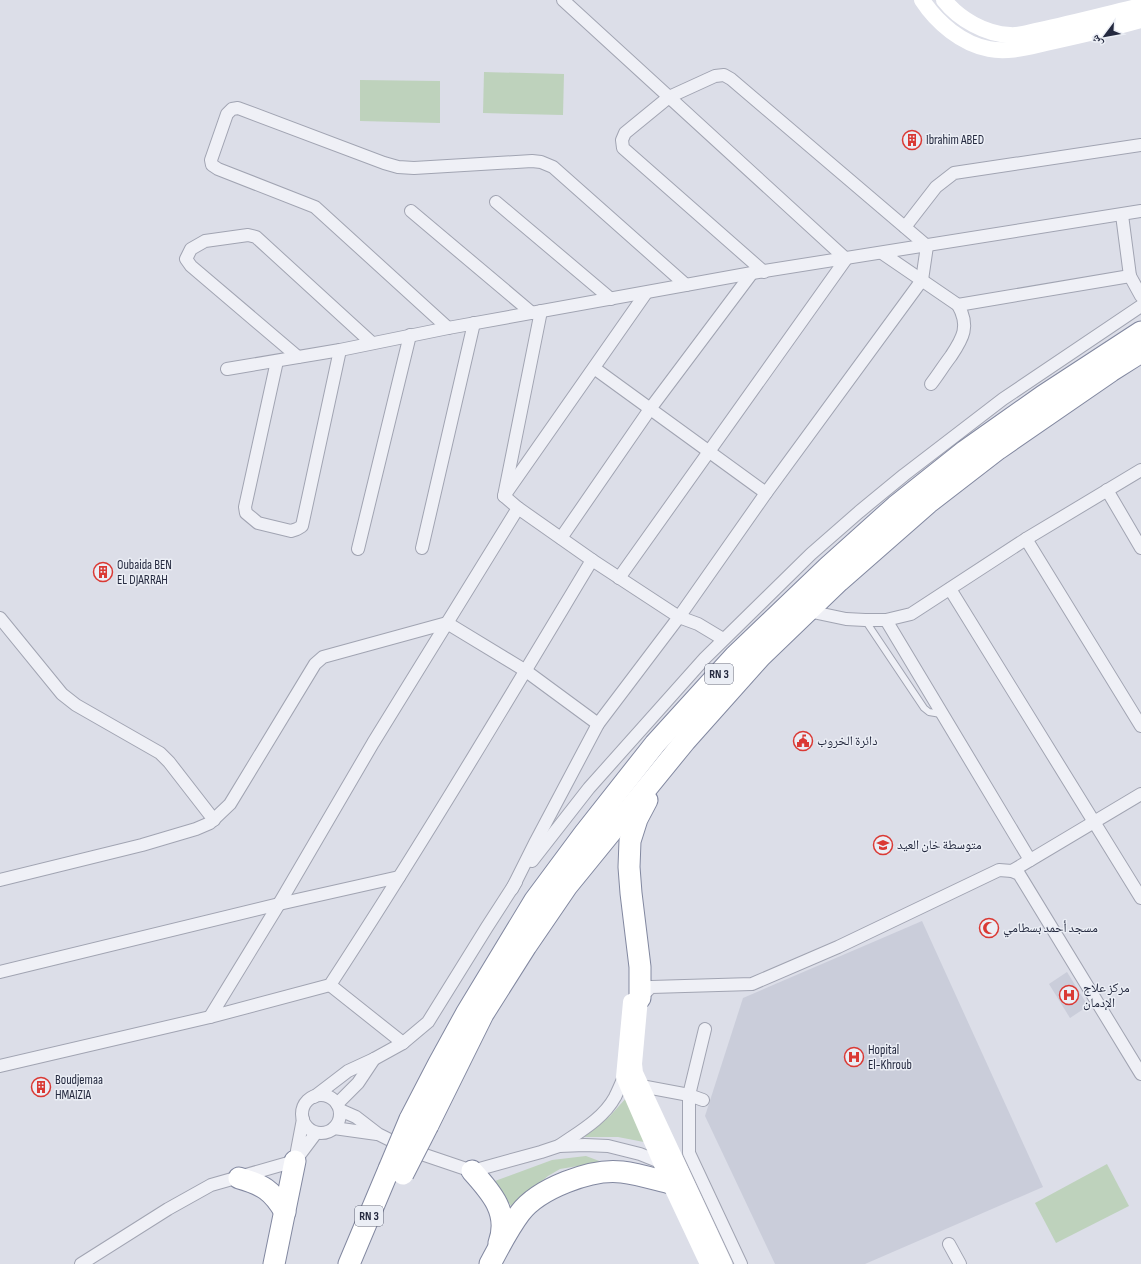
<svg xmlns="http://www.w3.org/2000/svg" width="1141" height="1264" viewBox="0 0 1141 1264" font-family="'Sofia Sans Condensed','Noto Naskh Arabic',sans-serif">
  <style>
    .built { fill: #cacdda }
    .green { fill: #bed2bc }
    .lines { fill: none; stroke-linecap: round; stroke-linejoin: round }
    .lane-casing { stroke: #a1a4b2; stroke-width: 8 }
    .street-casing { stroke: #a1a4b2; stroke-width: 14 }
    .highway-casing { stroke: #8288a0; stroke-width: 23 }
    .lane { stroke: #eff0f6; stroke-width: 6 }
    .street { stroke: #eff0f6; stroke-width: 12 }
    .secondary { stroke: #fff; stroke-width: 16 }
    .highway { stroke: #fff; stroke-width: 21 }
    .highway-bridge-casing { stroke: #8288a0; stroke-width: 23; stroke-linecap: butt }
    .highway-bridge { stroke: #fff; stroke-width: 21 }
    .labels { text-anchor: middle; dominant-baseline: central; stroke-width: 3; stroke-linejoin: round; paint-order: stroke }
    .shield { fill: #ebeef5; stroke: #606476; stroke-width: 1 }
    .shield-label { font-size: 12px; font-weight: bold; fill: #24293f }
    .poi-label { font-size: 13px; fill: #24293f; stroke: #ebeef5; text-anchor: start }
  </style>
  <rect width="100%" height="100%" fill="#dcdee8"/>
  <g class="built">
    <polygon points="922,921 1043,1187 865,1264 775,1264 705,1116 743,998"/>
    <polygon points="1067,972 1088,1006 1070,1018 1049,984"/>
  </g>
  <g class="green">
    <polygon points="484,72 564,74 563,115 483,113"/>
    <polygon points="360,80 440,81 440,123 360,121"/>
    <polygon points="627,1097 649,1143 618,1137 584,1137 610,1116"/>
    <polygon points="586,1156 602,1162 560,1169 548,1176 511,1206 495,1181 552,1160"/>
    <polygon points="1107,1164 1129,1206 1056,1243 1035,1203"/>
  </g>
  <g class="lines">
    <defs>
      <polyline id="lane" points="865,620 924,708 929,712 941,714"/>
      <g id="street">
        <polyline points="563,0 846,259 619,578"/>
        <polyline points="496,202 611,299"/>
        <polyline points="411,211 532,313"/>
        <polyline points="905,227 936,187 954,173 1141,145"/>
        <polyline points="882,253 958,305 1130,276 1122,215"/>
        <polyline points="1130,276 1141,296"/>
        <polyline points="448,328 315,207 218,169 212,165 211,160 227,114 232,109 238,108 384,163 398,167 414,168 532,161 541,162 553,167 686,285"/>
        <polyline points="298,357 191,266 186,259 191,249 205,241 248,235 256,237 372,343"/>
        <polyline points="277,361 245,507 246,513 258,523 291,531 297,529 302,526 340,350"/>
        <polyline points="594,368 766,493"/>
        <polyline points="227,369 340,350 448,328 752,273 1141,211"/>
        <path d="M931,384C938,375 944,365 951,356C963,338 970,326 958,305"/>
        <polyline points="1107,490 1141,548"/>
        <polyline points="504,496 646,293"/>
        <path d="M518,508L592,560C506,703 421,846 330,985L210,1017L279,904L373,743Z"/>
        <polyline points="518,508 504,496 541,311"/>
        <polyline points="561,538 650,409 752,273"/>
        <polyline points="1026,539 1141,726"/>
        <polyline points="422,548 474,323"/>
        <polyline points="358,549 410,335"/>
        <polyline points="592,560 679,617 698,624 723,639"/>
        <polyline points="950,589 1141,898"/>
        <polyline points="808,611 846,619 865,620 886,620 911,614 1026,539 1141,470"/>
        <polyline points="0,618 62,694 76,705 160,753 169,762 214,820"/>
        <polyline points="886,620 1030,860"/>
        <polyline points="532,861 589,788 705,658 811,554 859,512 904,475 1003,399 1141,306"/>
        <polyline points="1012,871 1141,794"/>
        <polyline points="0,880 142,845 196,829 210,823 230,804 315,664 323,657 447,623 526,671 598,724"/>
        <polyline points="512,889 536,841 598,724 679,617 766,493 922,280 927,246 731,79 724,75 715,76 669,97 625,133 622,140 623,148 764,272"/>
        <polyline points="0,972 279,904 399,877"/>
        <polyline points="330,985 403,1043"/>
        <polyline points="640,998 651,987 752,984 838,947 999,870 1012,871 1019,874 1141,1074"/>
        <polyline points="705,1029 689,1095 689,1153 741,1264"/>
        <polyline points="0,1066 210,1017"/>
        <polyline points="636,1087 641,1086 689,1095 703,1100"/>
        <circle cx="321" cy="1114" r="19"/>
        <polyline points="314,1097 348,1071 374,1059 403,1043 428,1022 487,927 516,882"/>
        <polyline points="337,1104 358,1083 374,1059"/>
        <polyline points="340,1110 356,1117 378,1134 410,1150 472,1171 541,1152 559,1146 585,1145 608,1146 640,1154 660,1162 666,1161"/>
        <polyline points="303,1119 295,1161 316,1133"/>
        <polyline points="334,1128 377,1134"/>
        <path d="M559,1146C579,1132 603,1119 615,1097C618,1091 621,1084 624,1077"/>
        <polyline points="949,1244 960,1264"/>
        <polyline points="81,1264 168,1209 211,1185 295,1161"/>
      </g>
      <g id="highway">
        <polyline points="640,998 640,967 631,893 629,867 630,841 637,819 647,800"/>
        <polyline points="410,1119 438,1065 466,1014 535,900 584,834 655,744 735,656 828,567 896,506 965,451 1043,396 1141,332"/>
        <polyline points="428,1125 483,1014 526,946 567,886 685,741 760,657 839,581 928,503 998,449 1111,371 1141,352"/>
        <path d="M472,1171C491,1192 510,1213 499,1243"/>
        <path d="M239,1178C263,1185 272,1190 285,1212"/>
        <polyline points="274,1264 295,1161"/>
        <polyline points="349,1264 389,1169"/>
        <path d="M490,1264C499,1247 508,1229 520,1213C538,1189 591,1168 622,1172C638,1174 654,1179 670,1183"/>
      </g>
    </defs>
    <use href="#lane" class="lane-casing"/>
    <use href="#street" class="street-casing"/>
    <use href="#highway" class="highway-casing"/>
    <use href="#lane" class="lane"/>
    <use href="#street" class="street"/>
    <g class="secondary">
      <path d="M922,0C937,23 962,44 989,49C1008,53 1028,47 1046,43C1078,36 1110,29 1141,20"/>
      <path d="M944,0C959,19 985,34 1010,35C1019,36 1030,32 1040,30C1074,23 1107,14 1141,6"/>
      <polyline points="708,1264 670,1183 624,1077 631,1002 640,998 634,1064 635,1073 724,1264"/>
    </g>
    <use href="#highway" class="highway"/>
    <defs>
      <g id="highway-bridge">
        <polyline points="389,1169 410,1119"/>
        <polyline points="403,1174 428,1125"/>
      </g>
    </defs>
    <use href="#highway-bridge" class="highway-bridge-casing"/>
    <use href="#highway-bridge" class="highway-bridge"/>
  </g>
  <defs>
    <symbol id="building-ring" viewBox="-11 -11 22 22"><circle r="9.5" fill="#ebeef5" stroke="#da3934" stroke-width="1.5"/><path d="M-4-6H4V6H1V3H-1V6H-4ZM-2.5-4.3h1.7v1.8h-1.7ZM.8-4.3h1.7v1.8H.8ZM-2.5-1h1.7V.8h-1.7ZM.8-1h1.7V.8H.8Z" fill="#da3934"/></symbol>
    <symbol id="civic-ring" viewBox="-11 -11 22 22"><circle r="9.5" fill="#ebeef5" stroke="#da3934" stroke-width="1.5"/><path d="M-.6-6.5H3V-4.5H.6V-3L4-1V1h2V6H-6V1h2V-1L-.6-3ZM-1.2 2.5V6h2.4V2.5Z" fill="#da3934"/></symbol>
    <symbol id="school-ring" viewBox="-11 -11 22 22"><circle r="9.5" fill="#ebeef5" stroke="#da3934" stroke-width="1.5"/><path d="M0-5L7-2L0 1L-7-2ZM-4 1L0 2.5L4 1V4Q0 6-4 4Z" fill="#da3934"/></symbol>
    <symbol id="mosque-ring" viewBox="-11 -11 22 22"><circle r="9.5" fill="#ebeef5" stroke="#da3934" stroke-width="1.5"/><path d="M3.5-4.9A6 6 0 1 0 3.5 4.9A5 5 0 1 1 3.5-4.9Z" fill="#da3934"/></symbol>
    <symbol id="hospital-ring" viewBox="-11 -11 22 22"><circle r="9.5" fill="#ebeef5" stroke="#da3934" stroke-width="1.5"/><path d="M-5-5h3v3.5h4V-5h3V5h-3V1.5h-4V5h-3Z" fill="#da3934"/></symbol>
  </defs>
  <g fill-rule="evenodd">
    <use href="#building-ring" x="901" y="129" width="22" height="22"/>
    <use href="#building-ring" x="92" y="561" width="22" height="22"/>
    <use href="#civic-ring" x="792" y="730" width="22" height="22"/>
    <use href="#school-ring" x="872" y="834" width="22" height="22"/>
    <use href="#mosque-ring" x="978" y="917" width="22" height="22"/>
    <use href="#hospital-ring" x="1058" y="984" width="22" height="22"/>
    <use href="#hospital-ring" x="843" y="1046" width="22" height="22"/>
    <use href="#building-ring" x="30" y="1076" width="22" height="22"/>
  </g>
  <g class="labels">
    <g class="shield">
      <rect x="705" y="664" width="28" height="20" rx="3"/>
      <rect x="355" y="1206" width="28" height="20" rx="3"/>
    </g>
    <g class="shield-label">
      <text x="719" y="674">RN 3</text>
      <text x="369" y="1216">RN 3</text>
    </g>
    <g class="poi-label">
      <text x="926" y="140">Ibrahim ABED</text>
      <text x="117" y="565">Oubaida BEN<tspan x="117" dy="15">EL DJARRAH</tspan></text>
      <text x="817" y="741">دائرة الخروب</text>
      <text x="897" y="845">متوسطة خان العيد</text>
      <text x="1003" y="928">مسجد أحمد بسطامي</text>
      <text x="1083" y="988">مركز علاج<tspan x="1083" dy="15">الإدمان</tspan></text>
      <text x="868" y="1050">Hopital<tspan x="868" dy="15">El-Khroub</tspan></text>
      <text x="55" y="1080">Boudjemaa<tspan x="55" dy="15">HMAIZIA</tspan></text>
    </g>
  </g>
  <g transform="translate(1105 36) rotate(238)" stroke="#ebeef5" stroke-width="3" paint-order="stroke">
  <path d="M0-3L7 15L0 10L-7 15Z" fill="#24293f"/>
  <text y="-6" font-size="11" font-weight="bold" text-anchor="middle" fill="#24293f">ش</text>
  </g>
</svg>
